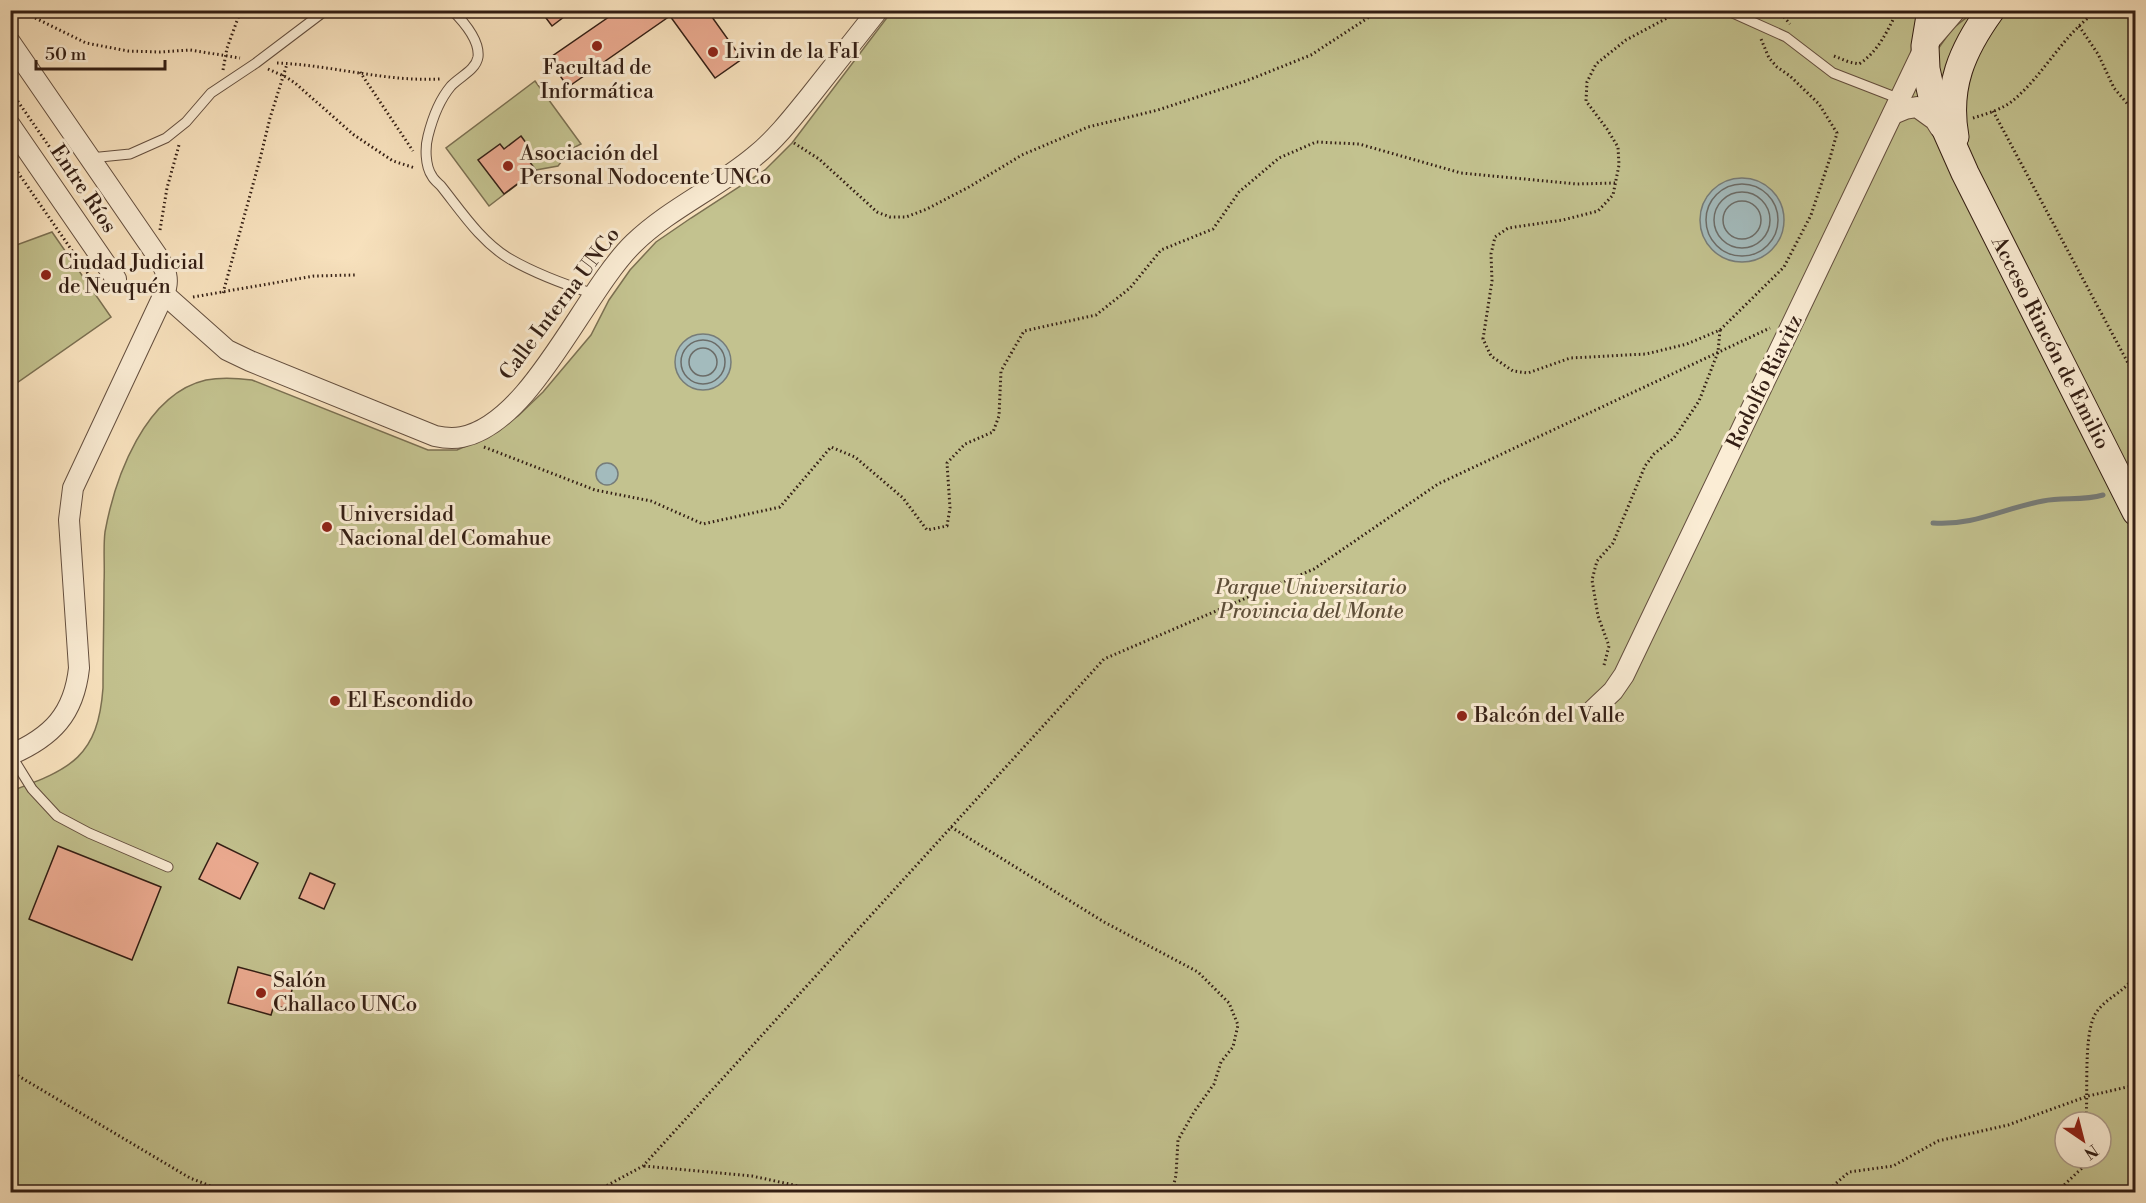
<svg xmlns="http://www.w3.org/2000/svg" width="2146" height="1203" viewBox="0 0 2146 1203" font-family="'Libre Bodoni',serif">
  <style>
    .green { fill: #c3c28f; stroke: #7b7052; stroke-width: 1.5; fill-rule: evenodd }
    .water { fill: #a3bbbd; stroke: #767c79; stroke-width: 1.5 }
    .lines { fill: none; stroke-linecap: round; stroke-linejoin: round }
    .shore { stroke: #6b6c68; stroke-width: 1.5 }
    .stream { stroke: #767c79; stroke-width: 5 }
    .building { fill: #ecab91; stroke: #331e14; stroke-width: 1.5 }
    .lane-casing { stroke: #644f3f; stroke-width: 11 }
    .street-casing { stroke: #644f3f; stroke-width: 22 }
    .secondary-casing { stroke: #331e14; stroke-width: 29 }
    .path { stroke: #331e14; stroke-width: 3; stroke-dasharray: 1.5 3; stroke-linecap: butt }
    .lane { stroke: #fbedd5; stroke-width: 9 }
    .street { stroke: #fbedd5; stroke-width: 20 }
    .secondary { stroke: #fbedd5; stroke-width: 27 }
    .poi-dot { fill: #8f2418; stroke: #fbedd5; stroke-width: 2 }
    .labels { text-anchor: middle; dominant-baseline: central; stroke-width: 6; stroke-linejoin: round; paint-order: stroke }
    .poi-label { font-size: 21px; fill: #331e14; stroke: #fbedd5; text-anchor: start }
    .street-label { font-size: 21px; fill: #331e14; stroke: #fbedd5 }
    .park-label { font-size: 21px; font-style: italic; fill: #5e4f39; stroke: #fbedd5 }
  </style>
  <rect width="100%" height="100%" fill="#f9e3bf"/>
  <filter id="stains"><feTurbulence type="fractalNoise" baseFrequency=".00333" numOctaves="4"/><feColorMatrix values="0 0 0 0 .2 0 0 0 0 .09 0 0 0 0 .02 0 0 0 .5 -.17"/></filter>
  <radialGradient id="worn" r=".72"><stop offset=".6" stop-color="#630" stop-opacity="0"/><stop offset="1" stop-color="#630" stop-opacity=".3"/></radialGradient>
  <g class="green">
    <path d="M892,11H1919L1926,69L2135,512V1192H11V791C71,769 98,757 103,688C103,653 104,618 104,583C105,566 103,548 105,532C115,477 145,394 206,380C222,377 236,378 252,380L428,450H457L488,436L518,416L543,392L591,335L609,300L630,270L656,242L691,218L765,170L792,143ZM2065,1122H2101V1158H2065Z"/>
    <polygon points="1975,11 1942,108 1938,49 1952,29"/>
    <polygon points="2000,11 2135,11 2135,486 1968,154 1959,106 1960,90"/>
    <polygon points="535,81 581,144 571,149 558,166 536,170 489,206 446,148"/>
    <polygon points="52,232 111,317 11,387 11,247"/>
  </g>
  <g class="water">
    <circle cx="1742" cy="220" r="42"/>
    <circle cx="703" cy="362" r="28"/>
    <circle cx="607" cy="474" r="11"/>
  </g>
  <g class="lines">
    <g class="shore">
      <circle cx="1742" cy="220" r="36"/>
      <circle cx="1742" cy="220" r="28"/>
      <circle cx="1742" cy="220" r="19"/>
      <circle cx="703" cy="362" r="22"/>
      <circle cx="703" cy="362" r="14"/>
    </g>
    <g class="stream">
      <polyline points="2135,57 2136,58"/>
      <path d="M1933,523C1974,526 2004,508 2043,501C2063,497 2083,501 2103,495"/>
    </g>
  </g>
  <g class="building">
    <polygon points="540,10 573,10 552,26"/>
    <polygon points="619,10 707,10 742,59 715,78 670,16 568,87 548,59"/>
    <polygon points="521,136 532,151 525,156 536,170 504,194 478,160 500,144 504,149"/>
    <polygon points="217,843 258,863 240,899 199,879"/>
    <polygon points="58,846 161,887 132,960 29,919"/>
    <polygon points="310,873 335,884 324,909 299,898"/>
    <polygon points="238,967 294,982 287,1009 274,1005 271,1015 228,1003"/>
  </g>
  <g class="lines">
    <defs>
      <g id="lane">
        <path d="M452,10C463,21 480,40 478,57C476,70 459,77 451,86C440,99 432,120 428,136C425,147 425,166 432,176C434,180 438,183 441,186C461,211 481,242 510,259C536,274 566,285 594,294"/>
        <polyline points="1726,10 1786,37 1833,73 1900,99"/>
        <polyline points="90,158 130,154 166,138 186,122 211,93 256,63 326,10"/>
        <polyline points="11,755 32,789 57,816 89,833 168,867"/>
      </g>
      <g id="street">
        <path d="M10,42L158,257C166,270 170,280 164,294L73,488L69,520L79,668C74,714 52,737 10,755"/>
        <polyline points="1893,114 1905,109 1917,107 1935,120 1940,128"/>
        <polyline points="10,125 116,279"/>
        <path d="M164,294L227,350L250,361L435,436C444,438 453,439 462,437C532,423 584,291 634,243C669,209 717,188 755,156C776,139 793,117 810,96C833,67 855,39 878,10"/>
        <polyline points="1593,710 1613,691 1624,675 1925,46 1956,10"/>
      </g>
      <g id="secondary">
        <polyline points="1931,10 1925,46 1926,69 1933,101 1965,173 2136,512"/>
        <path d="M1955,137C1946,87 1962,50 1991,10"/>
      </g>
    </defs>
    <use href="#lane" class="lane-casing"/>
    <use href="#street" class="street-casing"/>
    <use href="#secondary" class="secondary-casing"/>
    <g class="path">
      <polyline points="19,10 86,43 128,51 160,52 190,50 240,58"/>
      <path d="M1615,10C1635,20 1657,16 1677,11"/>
      <polyline points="1682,10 1626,40 1596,64 1587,82 1586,101 1607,129 1618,147 1619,165 1613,195 1598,211 1563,220 1508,228 1495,237 1491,254 1492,281 1483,339 1491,356 1513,371 1528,373 1570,358 1646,354 1687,344 1720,330 1784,267 1811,215 1830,158 1837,133 1819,104 1790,76 1777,67 1769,58 1761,39"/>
      <polyline points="1704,10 1714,13"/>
      <polyline points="1778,10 1790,24"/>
      <polyline points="2079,26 2098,54 2114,88 2136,114"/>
      <path d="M1834,56L1849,62L1859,64C1879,51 1887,31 1898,10"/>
      <path d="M277,63C331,65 386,82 440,79"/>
      <polyline points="268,69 286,77 295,83 354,135 393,161 415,168"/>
      <polyline points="223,70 227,48 241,10"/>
      <polyline points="360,72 413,151"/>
      <polyline points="10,90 62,165"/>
      <polyline points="1993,111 2136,378"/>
      <path d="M1973,118C1986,114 2000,110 2011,102C2044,76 2063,33 2099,10"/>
      <polyline points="794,143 819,159 877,212 890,217 906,217 927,209 969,187 1022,155 1088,127 1158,110 1246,81 1311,55 1380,10"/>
      <polyline points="10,161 89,275"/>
      <polyline points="160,230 167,188 179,145"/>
      <polyline points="223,293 260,159 270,118 287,64"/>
      <polyline points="193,297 314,276 355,275"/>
      <polyline points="484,447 595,490 651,501 703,524 780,507 831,447 855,457 903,498 927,530 947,526 950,508 947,463 965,444 993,432 999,416 1001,371 1024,331 1096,315 1130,288 1161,250 1213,229 1239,192 1279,158 1316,142 1359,144 1461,173 1577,184 1615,183"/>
      <polyline points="1604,665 1609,646 1598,616 1592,580 1597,561 1613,543 1645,466 1654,454 1674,438 1699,401 1718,352 1720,330"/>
      <polyline points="951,827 1104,922 1198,972 1229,1003 1238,1025 1233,1047 1221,1062 1214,1084 1194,1112 1178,1140 1176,1175 1172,1192"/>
      <polyline points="10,1071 190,1178 226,1192"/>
      <path d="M2086,1122C2088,1093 2084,1043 2093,1019C2101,997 2131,992 2136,970"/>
      <polyline points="644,1166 752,1176 826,1192"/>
      <polyline points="595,1192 643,1166 1104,659 1314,569 1438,484 1770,328"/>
      <polyline points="1715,1192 1727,1190 1776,1189 1782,1192"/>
      <polyline points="1826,1192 1849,1172 1893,1166 1938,1141 2008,1125 2088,1096 2136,1085"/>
      <polyline points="2059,1192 2062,1187 2082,1168 2083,1158"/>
    </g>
    <use href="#lane" class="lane"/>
    <use href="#street" class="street"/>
    <use href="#secondary" class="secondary"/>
  </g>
  <g class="poi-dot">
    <circle cx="597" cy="46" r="6"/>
    <circle cx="713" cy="52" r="6"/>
    <circle cx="508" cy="166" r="6"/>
    <circle cx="46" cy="275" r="6"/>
    <circle cx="327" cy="527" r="6"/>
    <circle cx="335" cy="701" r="6"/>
    <circle cx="1462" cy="716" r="6"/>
    <circle cx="261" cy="993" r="6"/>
  </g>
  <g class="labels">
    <g class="poi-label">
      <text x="725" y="52">Livin de la FaI</text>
      <text x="597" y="68" text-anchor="middle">Facultad de<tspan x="597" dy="24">Informática</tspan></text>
      <text x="520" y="154">Asociación del<tspan x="520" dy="24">Personal Nodocente UNCo</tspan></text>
      <text x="58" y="263">Ciudad Judicial<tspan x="58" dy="24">de Neuquén</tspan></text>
      <text x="339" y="515">Universidad<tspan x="339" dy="24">Nacional del Comahue</tspan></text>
      <text x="347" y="701">El Escondido</text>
      <text x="1474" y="716">Balcón del Valle</text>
      <text x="273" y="981">Salón<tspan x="273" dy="24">Challaco UNCo</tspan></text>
    </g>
    <g class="street-label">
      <text transform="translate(83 189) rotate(56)">Entre Ríos</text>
      <text transform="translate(560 304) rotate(-53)">Calle Interna UNCo</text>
      <text transform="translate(2050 343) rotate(63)">Acceso Rincón de Emilio</text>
      <text transform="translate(1765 382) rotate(-64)">Rodolfo Riavitz</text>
    </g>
    <g class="park-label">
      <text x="1311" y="588">Parque Universitario<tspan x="1311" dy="24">Provincia del Monte</tspan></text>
    </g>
  </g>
  <rect width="2146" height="1203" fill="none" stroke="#f9e3bf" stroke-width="36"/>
  <rect x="12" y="12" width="2122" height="1179" fill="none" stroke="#331e14" stroke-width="3"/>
  <rect x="18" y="18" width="2110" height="1167" fill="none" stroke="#331e14" stroke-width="1.5"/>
  <g transform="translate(2083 1140) rotate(145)"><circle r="28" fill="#fbedd5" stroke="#ab9a88" stroke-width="1.5"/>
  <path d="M0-4.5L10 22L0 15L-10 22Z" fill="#8f2418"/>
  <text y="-9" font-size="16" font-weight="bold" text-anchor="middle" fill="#331e14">N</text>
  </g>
  <path d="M36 60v9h129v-9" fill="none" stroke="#331e14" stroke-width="3"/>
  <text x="45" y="60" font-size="18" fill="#331e14" stroke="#fbedd5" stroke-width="4.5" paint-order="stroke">50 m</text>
  <rect width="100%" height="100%" filter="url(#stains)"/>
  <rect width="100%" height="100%" fill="url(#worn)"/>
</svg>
